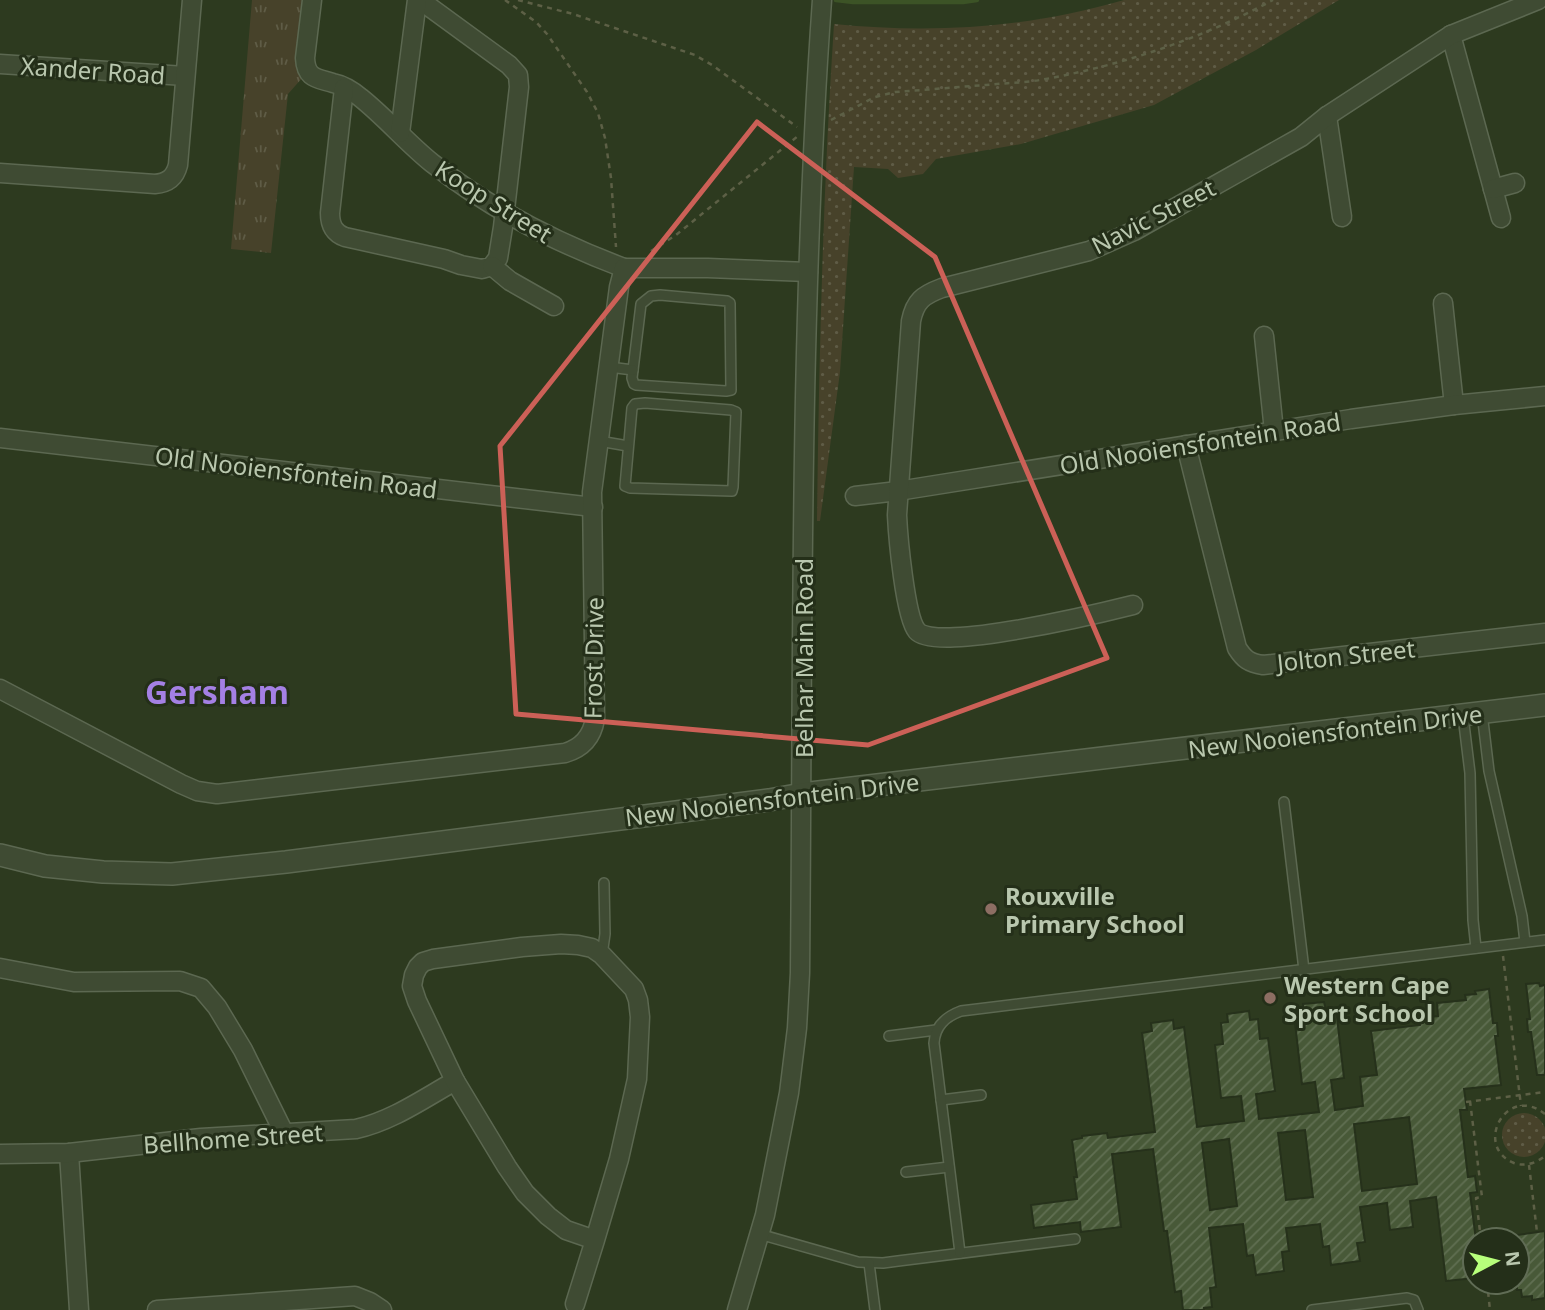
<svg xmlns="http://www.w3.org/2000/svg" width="1545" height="1310" viewBox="0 0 1545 1310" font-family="'Noto Sans',sans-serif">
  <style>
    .grass { fill: url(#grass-dots) }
    .park { fill: url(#park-tufts) }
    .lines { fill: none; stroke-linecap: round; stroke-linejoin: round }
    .stream { stroke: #3c5326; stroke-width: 4.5 }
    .building { fill: url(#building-hatch); stroke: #26311b; stroke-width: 2; fill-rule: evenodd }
    .service-casing { stroke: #5c6851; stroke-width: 12 }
    .minor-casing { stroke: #5c6851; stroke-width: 21 }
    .tertiary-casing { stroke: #5c6851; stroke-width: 24 }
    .path { stroke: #5d6046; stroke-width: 2.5; stroke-dasharray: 5 5; stroke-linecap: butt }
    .service { stroke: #3f4b33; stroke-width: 9 }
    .minor { stroke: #3f4b33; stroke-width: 18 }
    .tertiary { stroke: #3f4b33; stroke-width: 21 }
    .marked { fill: none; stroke: #cc6057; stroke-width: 5; stroke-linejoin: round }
    .education-dot { fill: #8d6e63; stroke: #242f19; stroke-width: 2.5 }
    .labels { text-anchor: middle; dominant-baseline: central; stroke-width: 6; stroke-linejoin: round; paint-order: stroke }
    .street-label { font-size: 24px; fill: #b9c7ae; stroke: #242f19 }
    .poi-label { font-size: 24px; font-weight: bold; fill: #b9c7ae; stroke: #242f19; text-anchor: start }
    .district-label { font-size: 32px; font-weight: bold; fill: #a480e4; stroke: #242f19 }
  </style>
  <defs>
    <pattern id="grass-dots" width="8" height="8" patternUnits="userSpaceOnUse" patternTransform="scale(1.75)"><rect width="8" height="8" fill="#47422a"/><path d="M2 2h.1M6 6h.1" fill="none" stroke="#5f5c46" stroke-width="1.8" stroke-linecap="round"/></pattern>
    <pattern id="park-tufts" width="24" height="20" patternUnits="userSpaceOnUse" patternTransform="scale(1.75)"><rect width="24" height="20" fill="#47422a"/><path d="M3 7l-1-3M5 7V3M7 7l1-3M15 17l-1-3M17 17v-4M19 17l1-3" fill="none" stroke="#5f5c46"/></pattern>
    <pattern id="building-hatch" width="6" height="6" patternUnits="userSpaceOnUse" patternTransform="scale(1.75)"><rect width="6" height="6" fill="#485938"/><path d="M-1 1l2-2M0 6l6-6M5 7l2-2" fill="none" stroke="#606f52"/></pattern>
  </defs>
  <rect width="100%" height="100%" fill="#2d3a1f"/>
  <g class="grass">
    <path d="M1124,0H1339L1256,50L1154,105L1021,144L936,159L923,174L898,178L888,169L854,167L840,372L820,521H817C819,355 823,190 834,24C934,34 1027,28 1124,0Z"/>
    <circle cx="1524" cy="1135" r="22"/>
  </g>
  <polygon class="park" points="252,0 305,0 303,77 288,94 271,253 231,249"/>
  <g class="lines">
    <polyline class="stream" points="836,0 853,2 963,2 977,0"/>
  </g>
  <g class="building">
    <polygon points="1539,983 1540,986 1545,985 1545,1075 1537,1075 1531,1032 1528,1032 1527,1019 1530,1019 1526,984"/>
    <path d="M1489,989L1493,1023H1497L1498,1036H1495L1501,1085L1464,1089L1467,1110H1460L1468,1177L1475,1176L1477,1192L1470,1193L1476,1240L1475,1278L1446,1281L1436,1197L1410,1201L1413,1227L1390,1230L1387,1203L1360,1207L1365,1242L1357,1243L1360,1261L1331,1265L1329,1246L1323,1247L1320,1224L1286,1228L1289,1251L1282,1252L1284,1271L1256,1275L1253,1255L1247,1256L1243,1224L1209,1228L1216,1287L1210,1288L1212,1307L1204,1308V1310H1183L1181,1291L1175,1292L1167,1231H1164L1153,1149L1112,1154L1121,1227L1081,1232L1080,1222L1034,1228L1031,1205L1077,1199L1074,1177H1077L1072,1140L1082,1138V1136L1107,1133L1108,1138L1155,1132L1142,1033L1152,1031L1151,1023L1173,1020L1174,1029L1184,1027L1197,1127L1244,1121L1241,1096L1221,1098L1215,1045L1223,1044L1221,1023L1228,1022L1227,1014L1249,1011L1250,1020L1258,1019L1260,1039L1268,1038L1275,1091L1256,1094L1259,1119L1319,1112L1315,1082L1302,1084L1294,1014L1304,1013L1303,1004L1324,1002L1326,1010L1336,1009L1344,1078L1331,1080L1335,1110L1363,1106L1360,1077L1377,1075L1371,1031L1420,1025L1419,1018L1438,1016L1437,1003L1466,1000L1465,995L1476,994L1475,991ZM1409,1117L1417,1184L1362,1191L1354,1124ZM1305,1130L1313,1197L1286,1200L1278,1133ZM1229,1139L1237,1206L1210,1210L1202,1143Z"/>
    <polygon points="1545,1231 1545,1298 1532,1300 1532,1296 1522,1297 1521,1290 1517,1290 1517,1235"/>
  </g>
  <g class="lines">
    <defs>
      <g id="service">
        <polygon points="660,295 727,301 730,303 731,390 726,391 636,385 634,384 632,378 641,304 651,296"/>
        <polyline points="609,367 633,370"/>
        <polygon points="645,403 731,410 736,412 733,487 732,491 630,488 625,486 632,408 635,404"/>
        <polyline points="599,441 628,446"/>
        <polyline points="1482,713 1489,771 1522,916 1525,942"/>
        <polyline points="1463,716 1470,773 1473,920 1476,948"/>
        <polyline points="1284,802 1304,970"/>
        <polyline points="602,955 605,934 604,883"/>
        <polyline points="889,1036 936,1030"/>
        <polyline points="941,1100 981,1095"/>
        <polyline points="906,1172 949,1167"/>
        <polyline points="759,1234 858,1262 883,1263 898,1261 1075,1239"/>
        <path d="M960,1253L934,1043C935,1026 945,1017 961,1011L1545,940"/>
        <polyline points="869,1263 875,1310"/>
        <polyline points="1312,1310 1407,1298 1414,1300 1418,1310"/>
      </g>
      <g id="minor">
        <path d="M312,0L305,58C306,79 317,78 333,83C343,85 354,92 361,98C386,118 407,143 432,163C490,209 555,242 624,268"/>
        <polyline points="1451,35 1501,218"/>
        <polyline points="0,64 185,76"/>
        <path d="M344,88L330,213C330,225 334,233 345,237L444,259L461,265L482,269L492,266L498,258L503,227L519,87L518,75L509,65L420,0"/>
        <polyline points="1327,116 1342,217"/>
        <polyline points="400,133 417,0"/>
        <path d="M0,173L155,184C168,183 175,177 178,165L192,0"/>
        <polyline points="1493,189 1515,183"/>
        <polyline points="492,266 510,281 554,306"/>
        <polyline points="1443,303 1454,405"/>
        <polyline points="1264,336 1274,431"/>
        <polyline points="0,438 593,507"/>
        <path d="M1186,445L1237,648C1244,659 1249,663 1263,665L1545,633"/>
        <polyline points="855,496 898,491 1351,419 1454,405 1545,396"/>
        <path d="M1133,605C1101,613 936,653 917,631C905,617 898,536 897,515L911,321C915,301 923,295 942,288L1089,251L1134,231L1301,137L1327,116L1451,35L1538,0"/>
        <path d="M0,689L181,784L197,791L217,794L565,753C582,748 592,737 595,719L592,492L619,287L624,268H708L808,272"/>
        <polyline points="0,968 74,982 180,981 201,988 217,1007 243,1050 284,1133"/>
        <polyline points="69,1153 79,1310"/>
        <path d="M0,1154L69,1153L201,1138L356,1129C392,1121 423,1099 455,1081"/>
        <polyline points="575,1304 595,1240 566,1230 548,1216 525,1193 507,1167 455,1081 417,1001 412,986 414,975 418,967 423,962 433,959 522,947 561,944 578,945 592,948 602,955 634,989 638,1000 640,1017 637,1079 619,1159 595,1240"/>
        <polyline points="157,1310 355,1296 370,1302 382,1310"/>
        <path d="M737,1310L765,1215L789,1093L797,1028L800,973C803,649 799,324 822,0"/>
      </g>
      <polyline id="tertiary" points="0,855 45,866 103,872 172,874 286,862 769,800 802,794 1545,705"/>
    </defs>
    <use href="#service" class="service-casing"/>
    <use href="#minor" class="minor-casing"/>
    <use href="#tertiary" class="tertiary-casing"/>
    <g class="path">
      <polyline points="505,0 536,22 547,34 587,92 598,113 605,138 611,178 616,247"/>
      <polyline points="518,0 573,14 695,55 712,65 797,127"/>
      <path d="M831,120L875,97L895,92C925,90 956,87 986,85C1004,83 1022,83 1040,80C1120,66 1201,39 1273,0"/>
      <polyline points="651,251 676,235 798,136"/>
      <polyline points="1503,956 1521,1106"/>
      <polyline points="1470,1101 1482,1197 1476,1198 1481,1240"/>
      <polyline points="1466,1102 1545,1092"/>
      <path d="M1545,1114C1506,1083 1473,1147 1514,1163C1525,1167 1536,1163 1545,1156"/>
      <polyline points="1529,1165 1537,1232"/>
      <polyline points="1487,1282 1490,1310"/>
    </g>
    <use href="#service" class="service"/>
    <use href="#minor" class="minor"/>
    <use href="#tertiary" class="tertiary"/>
  </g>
  <path class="marked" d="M757,122L935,257L1107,658L868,745L516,714L500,446Z"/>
  <g class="education-dot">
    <circle cx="991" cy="909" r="7"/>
    <circle cx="1270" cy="998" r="7"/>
  </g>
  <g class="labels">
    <g class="street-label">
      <text transform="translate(93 70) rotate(4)">Xander Road</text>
      <text transform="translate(494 201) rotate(32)">Koop Street</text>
      <text transform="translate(1153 216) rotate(-27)">Navic Street</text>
      <text transform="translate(1200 443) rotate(-9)">Old Nooiensfontein Road</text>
      <text transform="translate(296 472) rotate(7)">Old Nooiensfontein Road</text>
      <text transform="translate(1346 655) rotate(-6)">Jolton Street</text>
      <text transform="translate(593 658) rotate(-89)">Frost Drive</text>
      <text transform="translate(803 658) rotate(-90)">Belhar Main Road</text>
      <text transform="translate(1335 731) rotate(-7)">New Nooiensfontein Drive</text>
      <text transform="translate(772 799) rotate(-7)">New Nooiensfontein Drive</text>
      <text transform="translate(233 1138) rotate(-4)">Bellhome Street</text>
    </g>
    <g class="poi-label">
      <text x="1005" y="895">Rouxville<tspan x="1005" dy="28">Primary School</tspan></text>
      <text x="1284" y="984">Western Cape<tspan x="1284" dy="28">Sport School</tspan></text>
    </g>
    <g class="district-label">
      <text x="217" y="691">Gersham</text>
    </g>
  </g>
  <g transform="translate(1496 1261) rotate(83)"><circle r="33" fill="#242f19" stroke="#606c55" stroke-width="2"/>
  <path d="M0-5L12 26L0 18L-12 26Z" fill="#b7ff7b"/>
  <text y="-10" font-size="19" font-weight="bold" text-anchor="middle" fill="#b9c7ae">N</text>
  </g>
</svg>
